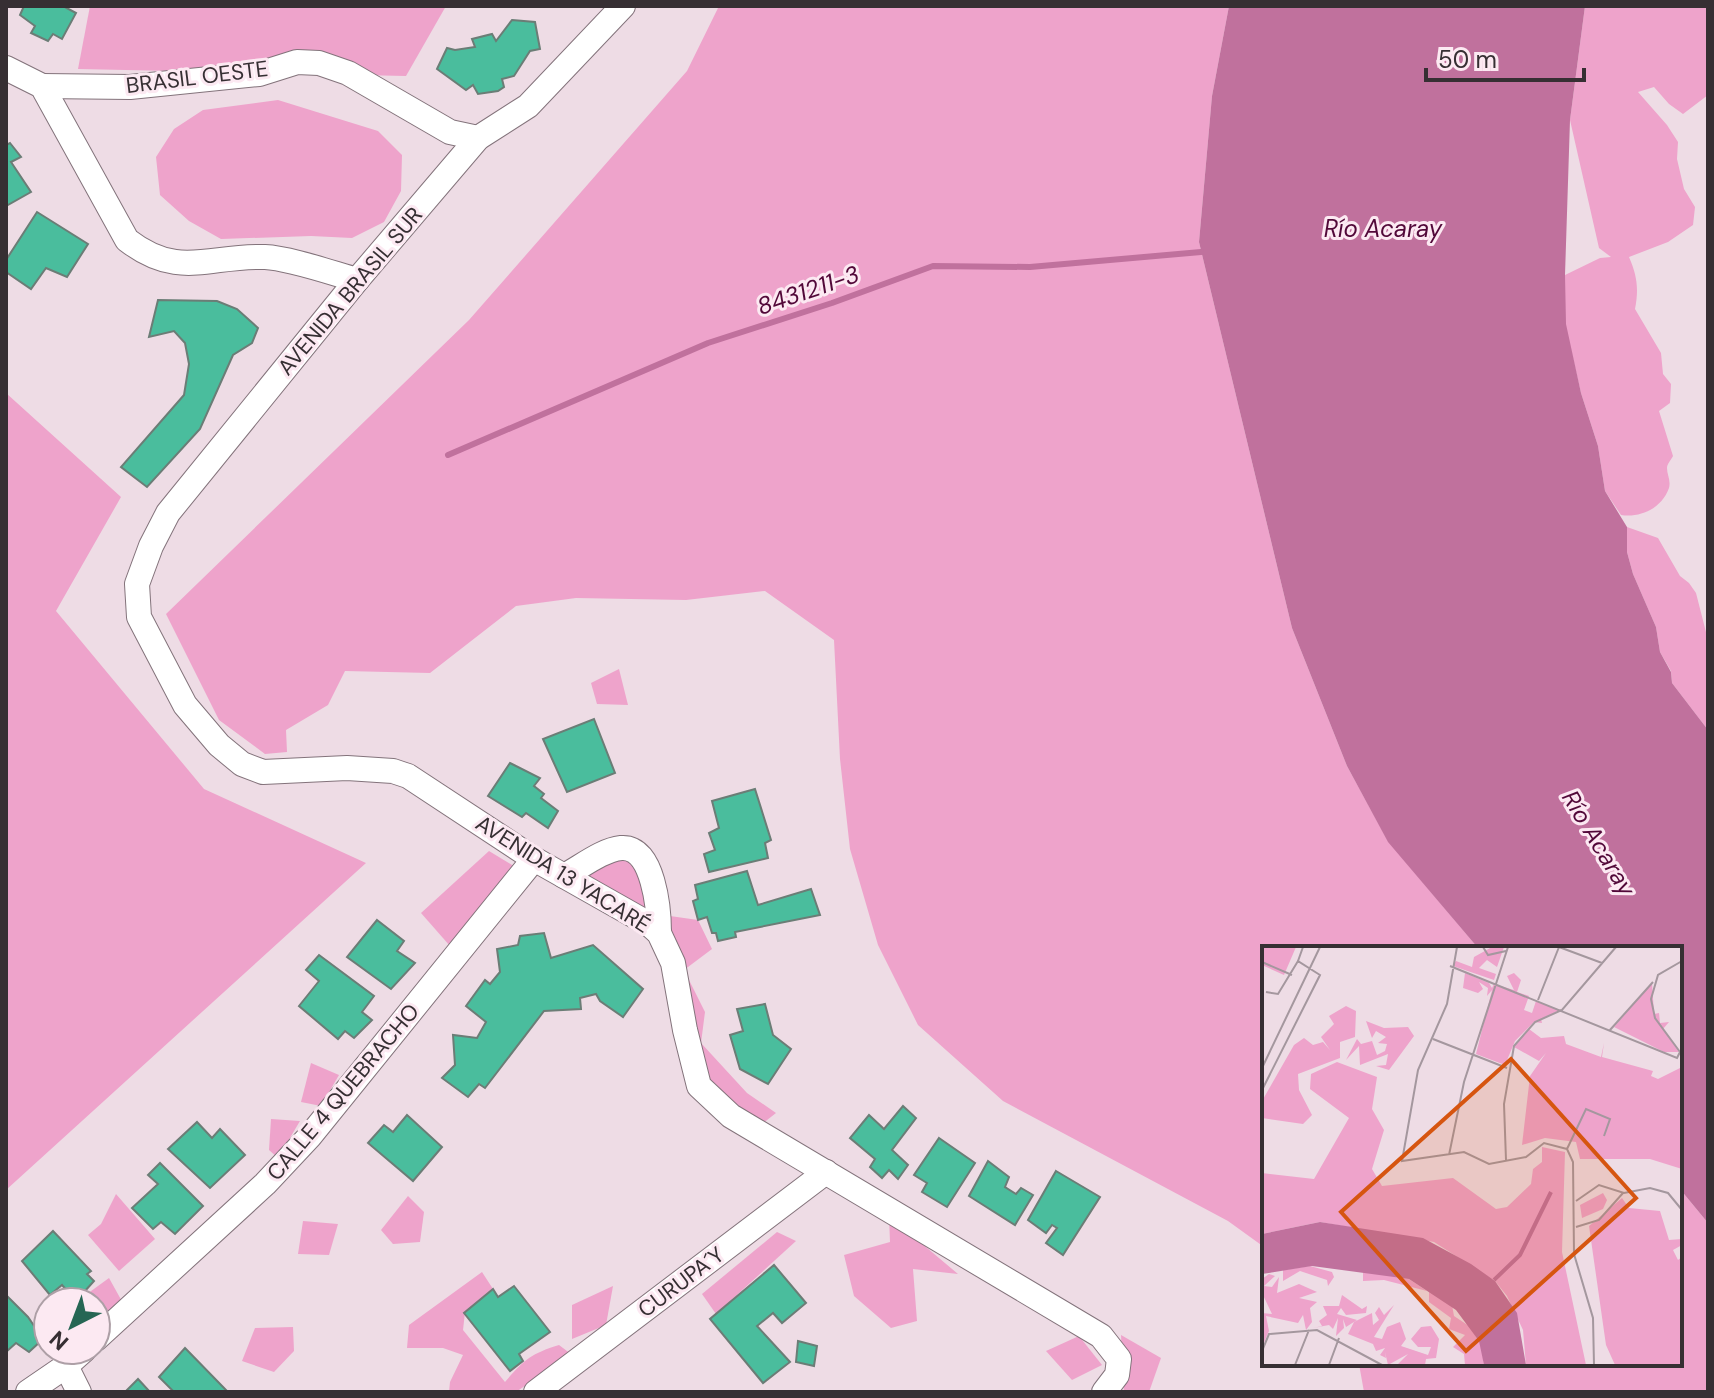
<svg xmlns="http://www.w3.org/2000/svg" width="1714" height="1398" viewBox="0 0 1714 1398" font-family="'DM Sans',sans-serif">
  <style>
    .green { fill: #eea3cb }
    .water { fill: #c0719d }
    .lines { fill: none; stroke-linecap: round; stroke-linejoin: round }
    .stream { stroke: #c0719d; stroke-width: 6 }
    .building { fill: #4abd9d; stroke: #6b7d76; stroke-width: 2 }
    .street-casing { stroke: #83737b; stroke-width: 26 }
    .street { stroke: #fff; stroke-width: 24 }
    .labels { text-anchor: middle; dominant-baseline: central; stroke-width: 6; stroke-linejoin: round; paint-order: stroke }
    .street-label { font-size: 22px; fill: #362f33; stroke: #fce9f2 }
    .water-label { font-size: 24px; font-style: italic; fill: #520839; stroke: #fce9f2 }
    .inset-river { fill: none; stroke: #c0719d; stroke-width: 4 }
    .inset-road { fill: none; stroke: #a4979e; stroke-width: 2 }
    .view { fill: #d65510; fill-opacity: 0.15; stroke: #d65510; stroke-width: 4 }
    .inset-edge { fill: none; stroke: #362f33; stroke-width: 4 }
  </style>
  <rect width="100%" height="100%" fill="#eedce5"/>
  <g class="green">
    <polygon points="90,6 446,6 406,76 78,69"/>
    <polygon points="719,6 1229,6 1212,96 1199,242 1292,628 1347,766 1388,841 1478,948 1264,948 1264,1247 1228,1221 1003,1101 918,1025 878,945 850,849 840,759 834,640 765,591 686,600 576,598 516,606 430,673 345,671 328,705 286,730 287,752 265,754 219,720 166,614 469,320 687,71"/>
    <path d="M1585,6H1708V95L1683,114L1669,104L1654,87L1638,92L1667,125L1678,142L1677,159L1684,189L1695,207L1693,225L1668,242L1629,257C1637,275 1639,289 1635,309L1661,353L1663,374L1671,384L1670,403L1659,411L1673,456C1671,460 1667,464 1667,468C1667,475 1671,480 1669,488C1662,508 1641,518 1621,515L1605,491L1598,446L1581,393L1565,324V275L1600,258L1611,257L1599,248L1570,120Z"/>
    <polygon points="278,100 378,131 402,155 401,191 384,222 352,238 311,236 221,239 189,221 160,195 156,157 174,129 203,110"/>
    <polygon points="6,393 121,497 56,611 204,789 366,863 6,1190"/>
    <polygon points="1627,527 1658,538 1680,576 1689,583 1696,593 1708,640 1708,730 1672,683 1671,671 1660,652 1656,627 1633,574 1627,552"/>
    <polygon points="619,669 628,705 597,704 591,683"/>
    <polygon points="489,851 517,868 450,946 421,913"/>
    <polygon points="583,853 645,864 663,915 698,920 712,949 684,970 705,1012 701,1043 747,1093 776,1113 762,1124 722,1096 706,1077 692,1002 671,940 587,876"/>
    <polygon points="311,1063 339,1075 321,1106 301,1102"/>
    <polygon points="271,1119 300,1121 278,1158 269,1150"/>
    <polygon points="1680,1189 1708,1223 1708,1392 1364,1392 1359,1364 1680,1364"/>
    <polygon points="116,1194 155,1239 119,1271 88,1235 101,1224"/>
    <polygon points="408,1196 424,1212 420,1242 393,1244 381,1230"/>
    <polygon points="889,1216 958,1274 913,1269 917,1321 891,1328 854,1296 844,1255 890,1242"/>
    <polygon points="303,1221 338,1224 329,1255 298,1254"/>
    <polygon points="777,1232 796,1241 716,1314 702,1294"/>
    <path d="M482,1272L493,1289L465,1312L463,1330L505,1382C524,1360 530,1354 559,1345L571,1354L516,1392H449L450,1382L463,1355L443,1348H407L409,1325Z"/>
    <polygon points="109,1278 129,1314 96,1336 96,1302 76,1302"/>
    <polygon points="613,1286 606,1325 572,1339 572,1305"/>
    <polygon points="293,1327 294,1351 274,1372 242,1361 255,1328"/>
    <polygon points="1121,1335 1161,1358 1149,1392 1124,1392"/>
    <polygon points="1079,1336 1102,1365 1072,1380 1046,1351"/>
  </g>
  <polygon class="water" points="1229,6 1585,6 1570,120 1565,275 1566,324 1581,393 1598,446 1605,491 1627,527 1627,552 1633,574 1656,627 1660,652 1671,672 1672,683 1708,730 1708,1223 1680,1189 1680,948 1478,948 1388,842 1347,766 1292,628 1199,242 1212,96"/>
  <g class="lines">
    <polyline class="stream" points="448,455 708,343 832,303 933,266 1030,267 1201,252"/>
  </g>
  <g class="building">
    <polygon points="24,6 63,6 76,13 62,39 53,34 48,41 31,33 35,26 20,15"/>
    <polygon points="512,20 535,22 540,49 530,51 514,76 502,79 504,87 498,91 478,94 473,85 466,90 437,69 447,48 455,50 475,47 472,39 492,34 496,41"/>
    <polygon points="10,143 21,157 11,162 31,192 6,206 6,145"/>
    <polygon points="37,212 88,244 67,277 46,268 31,289 6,272 6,260"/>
    <polygon points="158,300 217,301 237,309 258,328 252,343 233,355 200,429 147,487 121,467 184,395 189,364 185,343 174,331 149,337"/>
    <polygon points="594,719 615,773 567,792 543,739"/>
    <polygon points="510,763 540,778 534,786 544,794 541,798 558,811 548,828 526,813 522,817 488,796"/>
    <polygon points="755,789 771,840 765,843 768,858 709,872 704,854 715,850 709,833 719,828 712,801"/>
    <polygon points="747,871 758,905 811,889 820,915 735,932 736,937 718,941 716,933 712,933 707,917 698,920 693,901 698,899 695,885"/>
    <polygon points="377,920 404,941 397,951 415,963 391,989 347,957"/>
    <polygon points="544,933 551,958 593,945 643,989 623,1017 600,1001 596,994 580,998 581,1009 544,1011 485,1088 479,1084 468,1097 442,1078 455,1065 453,1035 477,1038 486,1022 466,1006 485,980 490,984 500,972 497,949 518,945 520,936"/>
    <polygon points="319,955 374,996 362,1012 372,1020 354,1038 345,1031 338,1039 299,1006 319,981 306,970"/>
    <polygon points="765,1004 773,1035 791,1049 768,1084 740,1069 730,1035 743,1031 737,1009"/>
    <polygon points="903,1106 916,1118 892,1150 908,1165 898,1179 889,1170 882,1178 870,1167 875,1159 850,1138 869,1115 884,1129"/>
    <polygon points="407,1115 442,1147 413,1181 368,1143 384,1125 393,1132"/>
    <polygon points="197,1122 212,1138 220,1129 245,1155 210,1188 168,1149"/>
    <polygon points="939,1138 975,1163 947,1207 922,1192 927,1183 914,1175"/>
    <polygon points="988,1161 1009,1177 1005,1187 1016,1194 1021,1188 1033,1195 1015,1225 969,1196"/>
    <polygon points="160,1163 203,1206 175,1234 161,1222 153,1229 132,1208 158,1184 148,1175"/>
    <polygon points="1056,1171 1100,1197 1063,1255 1046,1243 1057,1228 1052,1225 1046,1233 1028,1220"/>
    <polygon points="53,1231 91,1271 87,1274 94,1281 76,1301 62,1285 50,1295 22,1261"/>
    <polygon points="774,1265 806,1303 782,1323 773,1313 757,1326 790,1362 763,1383 710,1319"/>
    <polygon points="514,1286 550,1332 519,1354 523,1361 510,1371 464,1313 493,1289 498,1297"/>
    <polygon points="6,1295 28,1317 43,1339 29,1352 16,1343 6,1352"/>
    <polygon points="798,1341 817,1346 814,1366 796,1362"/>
    <polygon points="185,1348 226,1390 224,1392 174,1392 159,1377"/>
    <polygon points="138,1379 150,1392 125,1392"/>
  </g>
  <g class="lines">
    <defs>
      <g id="street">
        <polyline points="623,6 528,106 478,138 357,280 168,513 151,546 137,584 139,617 185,705 219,745 242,764 263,772 347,768 393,771 408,776 534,859 649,924 659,933 673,963 685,1030 699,1086 731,1116 1101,1336 1119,1359 1117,1375 1104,1392"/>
        <path d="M6,68L42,86L127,240C179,280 209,255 265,257C289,258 332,273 357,280"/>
        <polyline points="42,86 130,87 259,74 297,62 319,63 348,73 450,132 478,138"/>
        <path d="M564,876C581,867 602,850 621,848C654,845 659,911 659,933"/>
        <polyline points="96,1339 265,1184 310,1136 534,859"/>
        <polyline points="66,1366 79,1392"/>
        <polyline points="28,1392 66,1366 84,1350"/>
        <polyline points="536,1392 826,1172"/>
      </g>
    </defs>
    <use href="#street" class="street-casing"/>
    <use href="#street" class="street"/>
  </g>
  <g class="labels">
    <g class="street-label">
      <text transform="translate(197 77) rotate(-7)">BRASIL OESTE</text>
      <text transform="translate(350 291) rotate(-50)">AVENIDA BRASIL SUR</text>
      <text transform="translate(563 874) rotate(32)">AVENIDA 13 YACARÉ</text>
      <text transform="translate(343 1092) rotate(-50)">CALLE 4 QUEBRACHO</text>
      <text transform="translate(681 1282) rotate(-37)">CURUPA´Y</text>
    </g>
    <g class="water-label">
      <text x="1383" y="228">Río Acaray</text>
      <text transform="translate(808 290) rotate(-19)">8431211-3</text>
      <text transform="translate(1599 843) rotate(59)">Río Acaray</text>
    </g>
  </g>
  <g transform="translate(1262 946)">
    <rect width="420" height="420" fill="#eedce5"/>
    <path d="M0,1H34L22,29L0,19ZM230,1H242L235,21L225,14L217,22L234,28L232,34L191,20L194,15L210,21L212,11ZM203,27L227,37L230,42L232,38L252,44L245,30L252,27L259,34L255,46L267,50L262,64L270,67L274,55L298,64L279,73L280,77L272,76L253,95L243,119L214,108L230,44L225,50L226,42L217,36L221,43L216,47L201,42ZM390,37L392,68L397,67L398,77L407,76L401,83L417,106H402L352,81ZM84,60L94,65L93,91L78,96V112L36,128L37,144L50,169L41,178L0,172V155L32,99L42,92L51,99L61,96L68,104L59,91L72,78L67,70ZM104,75L122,82L146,81L152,90L127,124L114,120L124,119L126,108L98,119L97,100L84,114L95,93L99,98L110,95L115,109L123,105L125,98L116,97L124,91L114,85L110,92ZM267,83L279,92L302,90L304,98L339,111L342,97L340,111L391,125L389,130L396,133L420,121V223L388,213H318L314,196L283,192L260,199L268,130L284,107L277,115L252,101ZM75,116L115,131L110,163L122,184L110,223L120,240L191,232L234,263L245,261L269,238L271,223L280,216V201L303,206L300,306L324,419H264L261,384L245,350L233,335L172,296L58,276L0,288V227L52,233L87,172L48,143L49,128ZM341,247L345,254L341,263L320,272L318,259ZM360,252L367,262L398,265L407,294L420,293V299L411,304L416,314L420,311V419H353L344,399L327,280ZM48,320L70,326L72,331L66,340L65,334L38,325L21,335V324ZM101,324L147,333L165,345L122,334L101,335ZM7,328L13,330L2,340L10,341L17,331L15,347L37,338L55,346L37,352L55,356L48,362L50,376L44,384L41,369L36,377L4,370L7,385L0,401V367L10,368L0,347V333ZM167,345L190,359L192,370L207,380L219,397L222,419H203L202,408L191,401L203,389L187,383L189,372L167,356ZM80,349L100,363L105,360L104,367L84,369L79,362L75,368L95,374L84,381L81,373L82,382L74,390L76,372L71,383L67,379L51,382L60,380L57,375L65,369L61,360H77ZM132,359L112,391L120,393L125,381L138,376L144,393L139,400L166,409L169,401H156L149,393L159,381L169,380L177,393L174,412L164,413L163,419H135L146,408L126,419L123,406L124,412L118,409L123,402L114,405L111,398L86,388L92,376L110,367L111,379L117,374L113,367L117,361L122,369Z" fill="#eea3cb"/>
    <path d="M58,276L161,292L209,318L233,335L255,367L264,419H222L217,395L194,364L147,333L50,320L0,328V288Z" fill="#c0719d"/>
    <path class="inset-river" d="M232,334L258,309L289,246"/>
    <path class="inset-road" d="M195,1L185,58L156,124L140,215L202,206L227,218L264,211L282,197L305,203M221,1L226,9L244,5M297,1L340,17M0,16L30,29M188,20L415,112L418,106L393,72L389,53L396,29L420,15M4,46L16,48L36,15M276,54L297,1M348,84L391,36M171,93L245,122M0,122L58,1M0,144L58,29L36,15L41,1M305,203L311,216L312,308L331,372L332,419M305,203L324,163L348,173L342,190M187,209L202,136L246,1M244,214L242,158L252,100L273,76L300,64L354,1M314,255L337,239L362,247L388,242L406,247L420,264M314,281L337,274L361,247M0,405L7,388L55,384L120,419M33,419L47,384M67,419L77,392"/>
    <path class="view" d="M249,113L374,252L204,405L79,266Z"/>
    <rect width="420" height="420" class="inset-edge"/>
  </g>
  <rect width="1714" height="1398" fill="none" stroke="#362f33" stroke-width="16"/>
  <g transform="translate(72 1326) rotate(222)"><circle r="38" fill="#fce9f2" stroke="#ad9fa6" stroke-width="2"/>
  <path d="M0-6L14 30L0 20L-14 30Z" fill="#266654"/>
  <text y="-12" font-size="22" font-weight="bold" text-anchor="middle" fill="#362f33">N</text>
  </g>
  <path d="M1426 68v12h158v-12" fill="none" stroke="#362f33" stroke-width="4"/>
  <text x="1438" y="68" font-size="24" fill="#362f33" stroke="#fce9f2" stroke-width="6" paint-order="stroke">50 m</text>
</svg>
